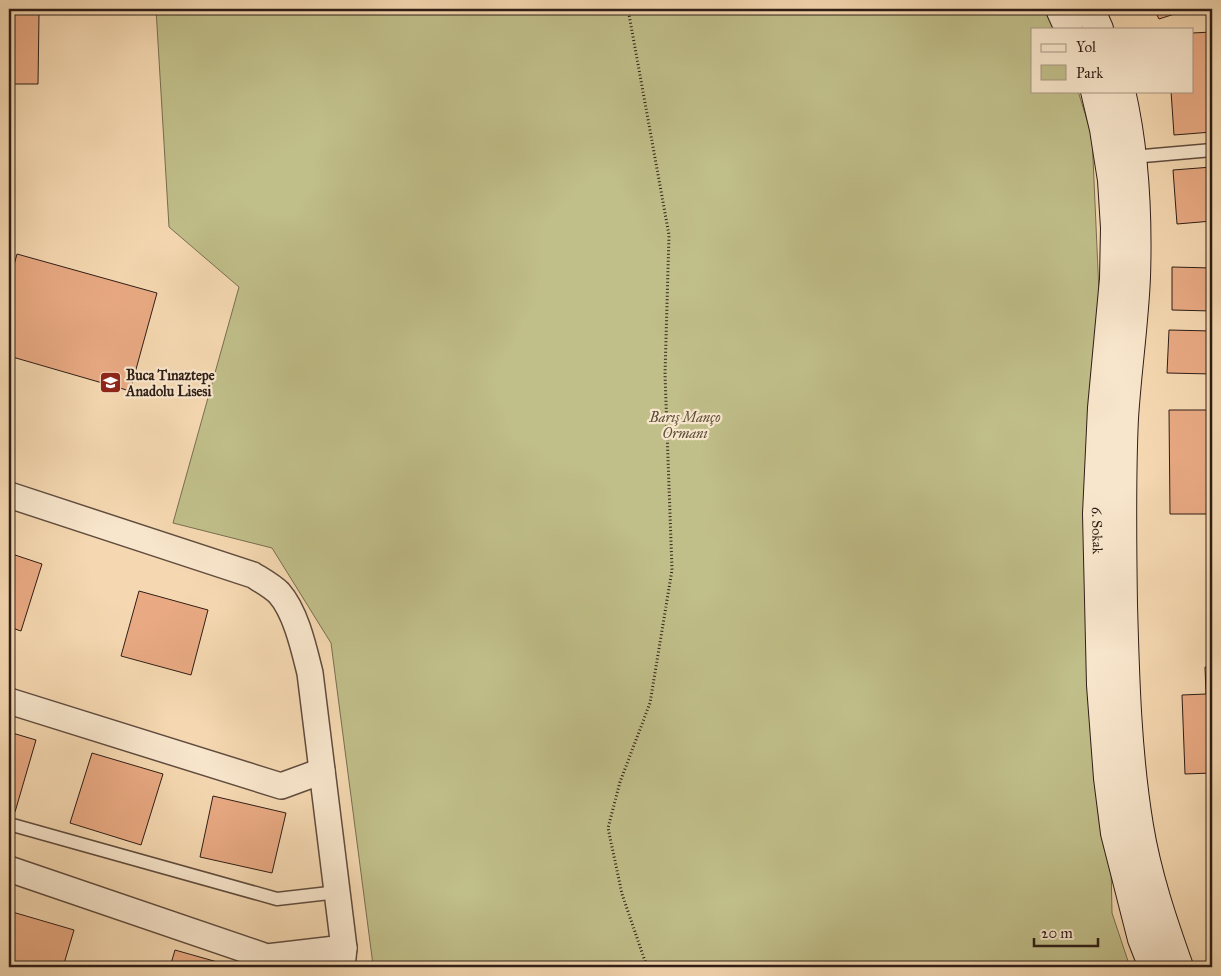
<svg xmlns="http://www.w3.org/2000/svg" width="1221" height="976" viewBox="0 0 1221 976" font-family="'IM FELL Great Primer',serif">
  <style>
    .green { fill: #c0be89; stroke: #786e50 }
    .building { fill: #e9aa83; stroke: #2f1e17 }
    .lines { fill: none; stroke-linecap: round; stroke-linejoin: round }
    .service-casing { stroke: #604c3e; stroke-width: 15 }
    .minor-casing { stroke: #604c3e; stroke-width: 28 }
    .secondary-casing { stroke: #2f1e17; stroke-width: 30 }
    .path { stroke: #2f1e17; stroke-width: 3; stroke-dasharray: 1 2.5; stroke-linecap: butt }
    .service { stroke: #f8e6cc; stroke-width: 12 }
    .minor { stroke: #f8e6cc; stroke-width: 25 }
    .secondary { stroke: #f8e6cc; stroke-width: 28 }
    .labels { text-anchor: middle; dominant-baseline: central; stroke-width: 4.5; stroke-linejoin: round; paint-order: stroke }
    .poi-label { font-size: 14px; font-weight: bold; fill: #2f1e17; stroke: #f8e6cc; text-anchor: start }
    .park-label { font-size: 14px; font-style: italic; fill: #5a4e39; stroke: #f8e6cc }
    .street-label { font-size: 14px; fill: #2f1e17; stroke: #f8e6cc }
  </style>
  <rect width="100%" height="100%" fill="#f5d8b1"/>
  <filter id="stains"><feTurbulence type="fractalNoise" baseFrequency=".004" numOctaves="4"/><feColorMatrix values="0 0 0 0 .2 0 0 0 0 .09 0 0 0 0 .02 0 0 0 .5 -.17"/></filter>
  <radialGradient id="worn" r=".72"><stop offset=".6" stop-color="#630" stop-opacity="0"/><stop offset="1" stop-color="#630" stop-opacity=".3"/></radialGradient>
  <polygon class="green" points="156,9 1048,9 1057,29 1032,29 1032,91 1078,91 1092,136 1100,315 1112,913 1130,967 372,967 373,965 331,643 272,548 173,523 239,287 169,227"/>
  <g class="building">
    <polygon points="1154,9 1190,9 1159,19"/>
    <polygon points="9,14 39,14 38,84 9,84"/>
    <polygon points="1212,32 1212,132 1174,135 1171,91 1192,91 1192,33"/>
    <polygon points="1212,167 1212,221 1177,224 1173,170"/>
    <polygon points="17,254 157,293 130,391 9,356 9,283"/>
    <polygon points="1172,267 1212,268 1212,311 1172,310"/>
    <polygon points="1169,330 1212,331 1212,374 1167,373"/>
    <polygon points="1169,410 1212,410 1212,514 1170,514"/>
    <polygon points="9,553 42,564 21,631 9,627"/>
    <polygon points="139,591 208,610 191,675 121,656"/>
    <polygon points="1205,667 1212,667 1212,773 1185,774 1182,695 1206,694"/>
    <polygon points="9,732 36,740 15,812 9,810"/>
    <polygon points="92,753 163,774 141,845 70,823"/>
    <polygon points="213,796 286,813 272,873 200,857"/>
    <polygon points="9,911 74,930 63,967 9,967"/>
    <polygon points="175,950 235,967 170,967"/>
  </g>
  <g class="lines">
    <defs>
      <g id="service">
        <polyline points="1132,157 1212,150"/>
        <polyline points="9,824 277,899 338,892"/>
      </g>
      <g id="minor">
        <path d="M9,495L253,575C261,580 272,586 279,593C296,612 304,649 310,673L344,948L342,967"/>
        <polyline points="9,701 281,786 322,771"/>
        <polyline points="9,869 267,957 344,948"/>
      </g>
      <g id="secondary">
        <polyline points="1060,9 1069,29"/>
        <polyline points="1090,9 1099,29"/>
        <path id="s1" d="M1095,91L1104,129L1108,155L1112,180L1115,228L1114,279L1102,408L1097,514L1101,685L1108,778L1115,833L1142,939L1153,967"/>
        <path d="M1121,91C1135,152 1138,215 1136,277C1134,324 1127,371 1124,418C1121,481 1122,543 1123,605C1125,679 1127,753 1139,826C1147,875 1163,922 1179,967"/>
      </g>
    </defs>
    <use href="#service" class="service-casing"/>
    <use href="#minor" class="minor-casing"/>
    <use href="#secondary" class="secondary-casing"/>
    <polyline class="path" points="628,9 669,235 665,374 672,570 650,703 620,782 608,828 622,894 647,967"/>
    <use href="#service" class="service"/>
    <use href="#minor" class="minor"/>
    <use href="#secondary" class="secondary"/>
  </g>
  <defs>
    <symbol id="school-square" viewBox="-11 -11 22 22"><rect x="-9" y="-9" width="18" height="18" rx="4" fill="#8f2418" stroke="#f8e6cc"/><path d="M0-5L7-2L0 1L-7-2ZM-4 1L0 2.5L4 1V4Q0 6-4 4Z" fill="#fff"/></symbol>
  </defs>
  <g fill-rule="evenodd">
    <use href="#school-square" x="98" y="370" width="25" height="25"/>
  </g>
  <g class="labels">
    <g class="poi-label">
      <text x="126" y="375">Buca Tınaztepe<tspan x="126" dy="16">Anadolu Lisesi</tspan></text>
    </g>
    <g class="park-label">
      <text x="685" y="417">Barış Manço<tspan x="685" dy="16">Ormanı</tspan></text>
    </g>
    <g class="street-label">
      <text stroke="none"><textPath href="#s1" startOffset="442">6. Sokak</textPath></text>
    </g>
  </g>
  <rect width="1221" height="976" fill="none" stroke="#f5d8b1" stroke-width="30"/>
  <rect x="10" y="10" width="1201" height="956" fill="none" stroke="#2f1e17" stroke-width="2.5"/>
  <rect x="15" y="15" width="1191" height="946" fill="none" stroke="#2f1e17"/>
  <rect x="1031" y="28" width="162" height="65" fill="#f8e6cc" stroke="#a89684"/>
  <rect x="1041" y="44" width="25" height="8" fill="#f8e6cc" stroke="#a89684"/>
  <text x="1076" y="52" font-size="15" fill="#2f1e17">Yol</text>
  <rect x="1041" y="65" width="25" height="15" fill="#c0be89" stroke="#a89684"/>
  <text x="1076" y="78" font-size="15" fill="#2f1e17">Park</text>
  <path d="M1034 938v8h64v-8" fill="none" stroke="#2f1e17" stroke-width="2.5"/>
  <text x="1041" y="938" font-size="15" fill="#2f1e17" stroke="#f8e6cc" stroke-width="4" paint-order="stroke">20 m</text>
  <rect width="100%" height="100%" filter="url(#stains)"/>
  <rect width="100%" height="100%" fill="url(#worn)"/>
</svg>
